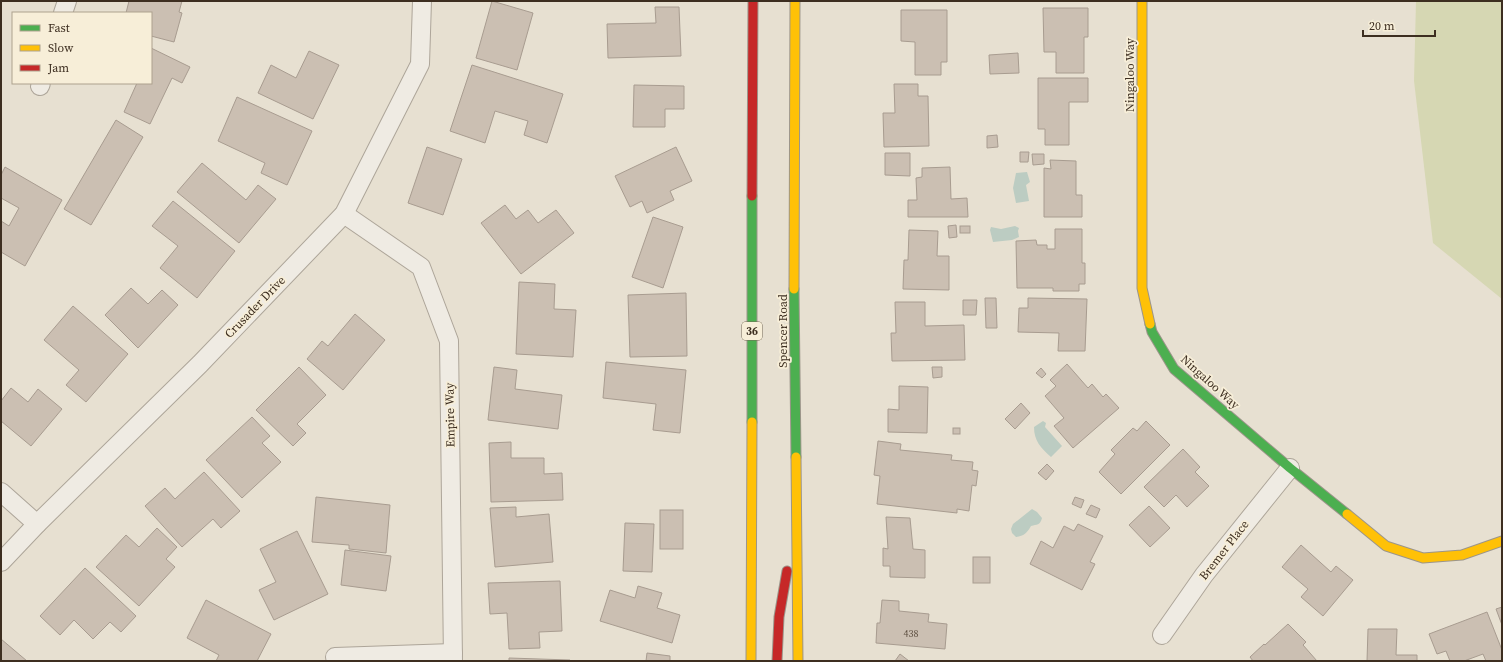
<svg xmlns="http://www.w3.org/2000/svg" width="1503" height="662" viewBox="0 0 1503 662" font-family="'Source Serif 4',serif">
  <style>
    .green { fill: #d6d7b3 }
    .water { fill: #bcccc2 }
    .building { fill: #cbbfb2; stroke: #a89c90 }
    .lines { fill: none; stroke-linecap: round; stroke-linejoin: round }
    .street-casing { stroke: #ada599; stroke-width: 20 }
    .fast-casing { stroke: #9c958a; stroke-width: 11 }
    .slow-casing { stroke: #9c958a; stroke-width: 11 }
    .jam-casing { stroke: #9c958a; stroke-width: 11 }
    .street { stroke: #efebe3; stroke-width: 18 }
    .fast { stroke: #4caf50; stroke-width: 9 }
    .slow { stroke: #ffc107; stroke-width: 9 }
    .jam { stroke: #c62828; stroke-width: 9 }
    .labels { text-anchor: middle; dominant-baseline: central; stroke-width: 3.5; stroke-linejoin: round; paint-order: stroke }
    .number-label { font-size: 10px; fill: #605244 }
    .shield { fill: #f7eed8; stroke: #756857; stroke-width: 1 }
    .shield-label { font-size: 11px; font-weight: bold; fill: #3d2e20 }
    .street-label { font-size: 12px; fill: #3d2e20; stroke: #f7eed8 }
  </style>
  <rect width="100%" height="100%" fill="#e7e0d1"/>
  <polygon class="green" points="1416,1 1502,1 1502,299 1433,243 1414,81"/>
  <g class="water">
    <polygon points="1027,172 1030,182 1026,185 1029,201 1016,203 1013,188 1016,173"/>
    <polygon points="1015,226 1019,228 1018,231 1019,237 1012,240 993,242 990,230 991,227 1001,229"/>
    <path d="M1043,421L1046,423L1045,427L1062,446L1051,457C1041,448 1034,441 1034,427Z"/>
    <path d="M1032,509L1037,512L1042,518C1040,526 1037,524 1031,526C1027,533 1024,536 1016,537L1012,533L1011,529L1013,524Z"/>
  </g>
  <g class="building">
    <polygon points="129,1 182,1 179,12 182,13 174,42 151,36 151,13 126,13"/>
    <polygon points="492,1 533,13 517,70 476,58"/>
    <polygon points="655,7 679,7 681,56 608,58 607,24 656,23"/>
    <polygon points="1043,8 1088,8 1088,37 1084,37 1084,73 1056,73 1056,52 1044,52"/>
    <polygon points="901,10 947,10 947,62 941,62 941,75 915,75 915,42 901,41"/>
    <polygon points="151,48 190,67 182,83 172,78 150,124 124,112 137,83 151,83"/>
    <polygon points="309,51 339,65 313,119 258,93 271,65 296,78"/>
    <polygon points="1018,53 1019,73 990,74 989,55"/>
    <polygon points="472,65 563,94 547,143 524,135 528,121 495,111 485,143 450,131"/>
    <polygon points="1038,78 1088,78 1088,102 1069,102 1069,145 1045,145 1045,129 1038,129"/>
    <polygon points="894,84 918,84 918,96 928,96 929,146 884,147 883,113 895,113"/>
    <polygon points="634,85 684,86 684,109 665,109 665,127 633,127"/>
    <polygon points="237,97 312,131 287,185 261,173 265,163 218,141"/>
    <polygon points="116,120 143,137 91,225 64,209"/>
    <polygon points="997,135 998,147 987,148 987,136"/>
    <polygon points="427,147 462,159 443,215 408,203"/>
    <polygon points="676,147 692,181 670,191 674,200 647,213 642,201 630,207 615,176"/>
    <polygon points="1020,152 1029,152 1028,162 1020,162"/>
    <polygon points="885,153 910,153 910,176 885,175"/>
    <polygon points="1032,154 1044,154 1044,164 1033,165"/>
    <polygon points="1050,160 1076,161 1076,195 1082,195 1082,217 1044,217 1044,168 1051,169"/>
    <polygon points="202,163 246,200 258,185 276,199 239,243 177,192"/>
    <polygon points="5,167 62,200 25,266 1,252 1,221 9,226 19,208 1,198 1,175"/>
    <polygon points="950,167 951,199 967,198 968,217 908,217 908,200 917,200 916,178 922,177 922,168"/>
    <polygon points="173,201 235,251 197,298 160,268 178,246 152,226"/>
    <polygon points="505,205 516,219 528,210 538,223 556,210 574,233 521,274 481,223"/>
    <polygon points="653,217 683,227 663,288 632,277"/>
    <polygon points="956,225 957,237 949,238 948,226"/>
    <rect x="960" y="226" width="10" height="7"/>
    <polygon points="1055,229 1082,229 1082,263 1085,263 1085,284 1079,284 1079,291 1053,291 1053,288 1017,288 1016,241 1036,240 1037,245 1047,245 1047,249 1055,249"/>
    <polygon points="909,230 938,231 937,256 949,256 949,290 903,289 904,260 908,260"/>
    <polygon points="519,282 555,284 554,309 576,310 573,357 516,354"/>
    <polygon points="131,288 148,304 162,290 178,305 138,348 105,315"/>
    <polygon points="686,293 687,356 630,357 628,295"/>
    <polygon points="985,298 996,298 997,328 986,328"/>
    <polygon points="1028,298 1087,299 1085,351 1058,351 1059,333 1018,332 1019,308 1028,308"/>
    <polygon points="963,300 977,300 976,315 963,315"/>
    <polygon points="895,302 925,302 925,326 964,325 965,360 892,361 891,333 896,333"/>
    <polygon points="73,306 128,354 86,402 66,385 79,370 44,340"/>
    <polygon points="355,314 385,340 343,390 307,359 322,341 328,346"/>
    <polygon points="606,362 686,370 680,433 653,430 656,404 603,398"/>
    <polygon points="1067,364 1088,388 1092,384 1103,397 1106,394 1119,408 1073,448 1054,426 1064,418 1045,396 1056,386 1050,380"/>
    <polygon points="299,367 326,395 297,424 306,433 293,446 256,410"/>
    <polygon points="494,367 517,370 515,389 562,395 558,429 488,420"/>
    <polygon points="932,367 942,367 942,377 933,378"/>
    <polygon points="1041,368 1046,374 1042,378 1036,373"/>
    <polygon points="899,386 928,387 927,433 888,432 888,409 899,410"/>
    <polygon points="11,388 28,402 38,389 62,409 31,446 1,421 1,401"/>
    <polygon points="1021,403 1030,413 1015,429 1005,419"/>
    <polygon points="252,417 270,436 262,443 281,462 242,498 206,460"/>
    <polygon points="1146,421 1170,445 1121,494 1099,472 1115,454 1111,450 1133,428 1137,431"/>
    <rect x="953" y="428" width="7" height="6"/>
    <polygon points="878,441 901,444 900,450 952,455 951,460 973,462 972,470 978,471 976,486 972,485 969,511 957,509 957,513 877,504 880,476 874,475"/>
    <polygon points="511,442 511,458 544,458 544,474 562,473 563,500 491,502 489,443"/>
    <polygon points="1183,449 1200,467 1195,472 1209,486 1187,507 1176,495 1164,507 1144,487"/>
    <polygon points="1047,464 1054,471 1046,480 1038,473"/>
    <polygon points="204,472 240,511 221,528 213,519 182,547 145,506 165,488 175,499"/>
    <polygon points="316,497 390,505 386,553 349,549 349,545 312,542"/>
    <polygon points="1075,497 1084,500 1081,508 1072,504"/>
    <polygon points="1091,505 1100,509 1096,518 1086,514"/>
    <polygon points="1149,506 1170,528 1150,547 1129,525"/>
    <polygon points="516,507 516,517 549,514 553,562 495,567 490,508"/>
    <rect x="660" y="510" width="23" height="39"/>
    <polygon points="886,517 910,518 913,549 925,550 925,578 890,577 890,566 883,566 883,548 888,549"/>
    <polygon points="625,523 654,524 652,572 623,571"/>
    <polygon points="1078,524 1103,536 1090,562 1095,564 1082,590 1030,564 1041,541 1053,548 1064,526 1074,531"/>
    <polygon points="157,528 177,547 166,559 175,567 139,606 96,567 126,535 139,547"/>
    <polygon points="297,531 328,594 274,620 259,590 276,582 260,549"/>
    <polygon points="1301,545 1331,572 1336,566 1353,580 1323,616 1301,597 1308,589 1282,567"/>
    <polygon points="345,550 391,556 386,591 341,585"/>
    <rect x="973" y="557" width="17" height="26"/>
    <polygon points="85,568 136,616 121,632 110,622 93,639 74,620 60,635 40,616"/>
    <polygon points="560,581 562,631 539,632 540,648 509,649 507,613 490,614 488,583"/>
    <polygon points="638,586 662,593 657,608 680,615 672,643 600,621 610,590 635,598"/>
    <polygon points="206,600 271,634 257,661 216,661 219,655 187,638"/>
    <polygon points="882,600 899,601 899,611 929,614 928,622 947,624 945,649 876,643 877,623 880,623"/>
    <polygon points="1502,607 1502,625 1496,609"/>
    <polygon points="1487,612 1502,650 1502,661 1486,661 1483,654 1464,661 1450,661 1446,651 1437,654 1429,634"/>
    <polygon points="1288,624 1306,642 1303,645 1317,661 1253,661 1250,657 1264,644 1265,645"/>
    <polygon points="1368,629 1397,629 1396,655 1417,655 1417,661 1367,661"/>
    <polygon points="1,639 27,661 1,661"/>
    <polygon points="647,653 670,656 670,661 646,661"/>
    <polygon points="900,654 909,661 895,661"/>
    <polygon points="509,658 570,660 570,661 509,661"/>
  </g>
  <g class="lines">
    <defs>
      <g id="street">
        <polyline points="63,13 67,1"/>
        <polyline points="40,86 41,83"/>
        <polyline points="344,214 421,267 449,341 453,661"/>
        <polyline points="1,492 37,524"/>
        <polyline points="1,562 37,524 200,364 344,214 420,64 422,1"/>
        <polyline points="1162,635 1204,575 1290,468"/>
        <polyline points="335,657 453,653"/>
      </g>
      <g id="fast">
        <polyline points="794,289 796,457"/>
        <polyline points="1150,324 1152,332 1174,369 1290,468 1347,514"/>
        <polyline points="752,422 752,196"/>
      </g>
      <g id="slow">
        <polyline points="1142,1 1142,288 1150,324"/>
        <polyline points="794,289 795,1"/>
        <polyline points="796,457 798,661"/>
        <polyline points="1347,514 1386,546 1423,558 1462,555 1502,541"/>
        <polyline points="751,661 752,422"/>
      </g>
      <g id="jam">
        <polyline points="752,196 753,1"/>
        <polyline points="777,661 779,617 787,571"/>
      </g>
    </defs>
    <use href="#street" class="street-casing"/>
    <use href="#fast" class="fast-casing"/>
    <use href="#slow" class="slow-casing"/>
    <use href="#jam" class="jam-casing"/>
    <use href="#street" class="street"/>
    <use href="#fast" class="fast"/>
    <use href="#slow" class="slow"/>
    <use href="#jam" class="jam"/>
  </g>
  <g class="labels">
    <g class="number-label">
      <text x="911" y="633">438</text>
    </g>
    <rect class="shield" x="742" y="322" width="20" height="18" rx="3"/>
    <g class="shield-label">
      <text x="752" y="331">36</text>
    </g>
    <g class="street-label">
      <text transform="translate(1130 75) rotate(-90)">Ningaloo Way</text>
      <text transform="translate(255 307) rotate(-46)">Crusader Drive</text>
      <text transform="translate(783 331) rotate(-90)">Spencer Road</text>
      <text transform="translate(1210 382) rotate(42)">Ningaloo Way</text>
      <text transform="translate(450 415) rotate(-91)">Empire Way</text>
      <text transform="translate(1224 550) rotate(-52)">Bremer Place</text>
    </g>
  </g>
  <rect width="1503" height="662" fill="none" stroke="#3d2e20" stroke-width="4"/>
  <rect x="12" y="12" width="140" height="72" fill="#f7eed8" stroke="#ada18e"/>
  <rect x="20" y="25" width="20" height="6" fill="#4caf50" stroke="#ada18e"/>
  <text x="48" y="32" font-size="12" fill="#3d2e20">Fast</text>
  <rect x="20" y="45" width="20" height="6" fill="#ffc107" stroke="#ada18e"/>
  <text x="48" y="52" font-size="12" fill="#3d2e20">Slow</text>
  <rect x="20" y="65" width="20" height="6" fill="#c62828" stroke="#ada18e"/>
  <text x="48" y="72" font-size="12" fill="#3d2e20">Jam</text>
  <path d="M1363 30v6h72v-6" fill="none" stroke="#3d2e20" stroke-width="2"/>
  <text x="1369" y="30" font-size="12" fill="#3d2e20" stroke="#f7eed8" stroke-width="3" paint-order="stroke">20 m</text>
</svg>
